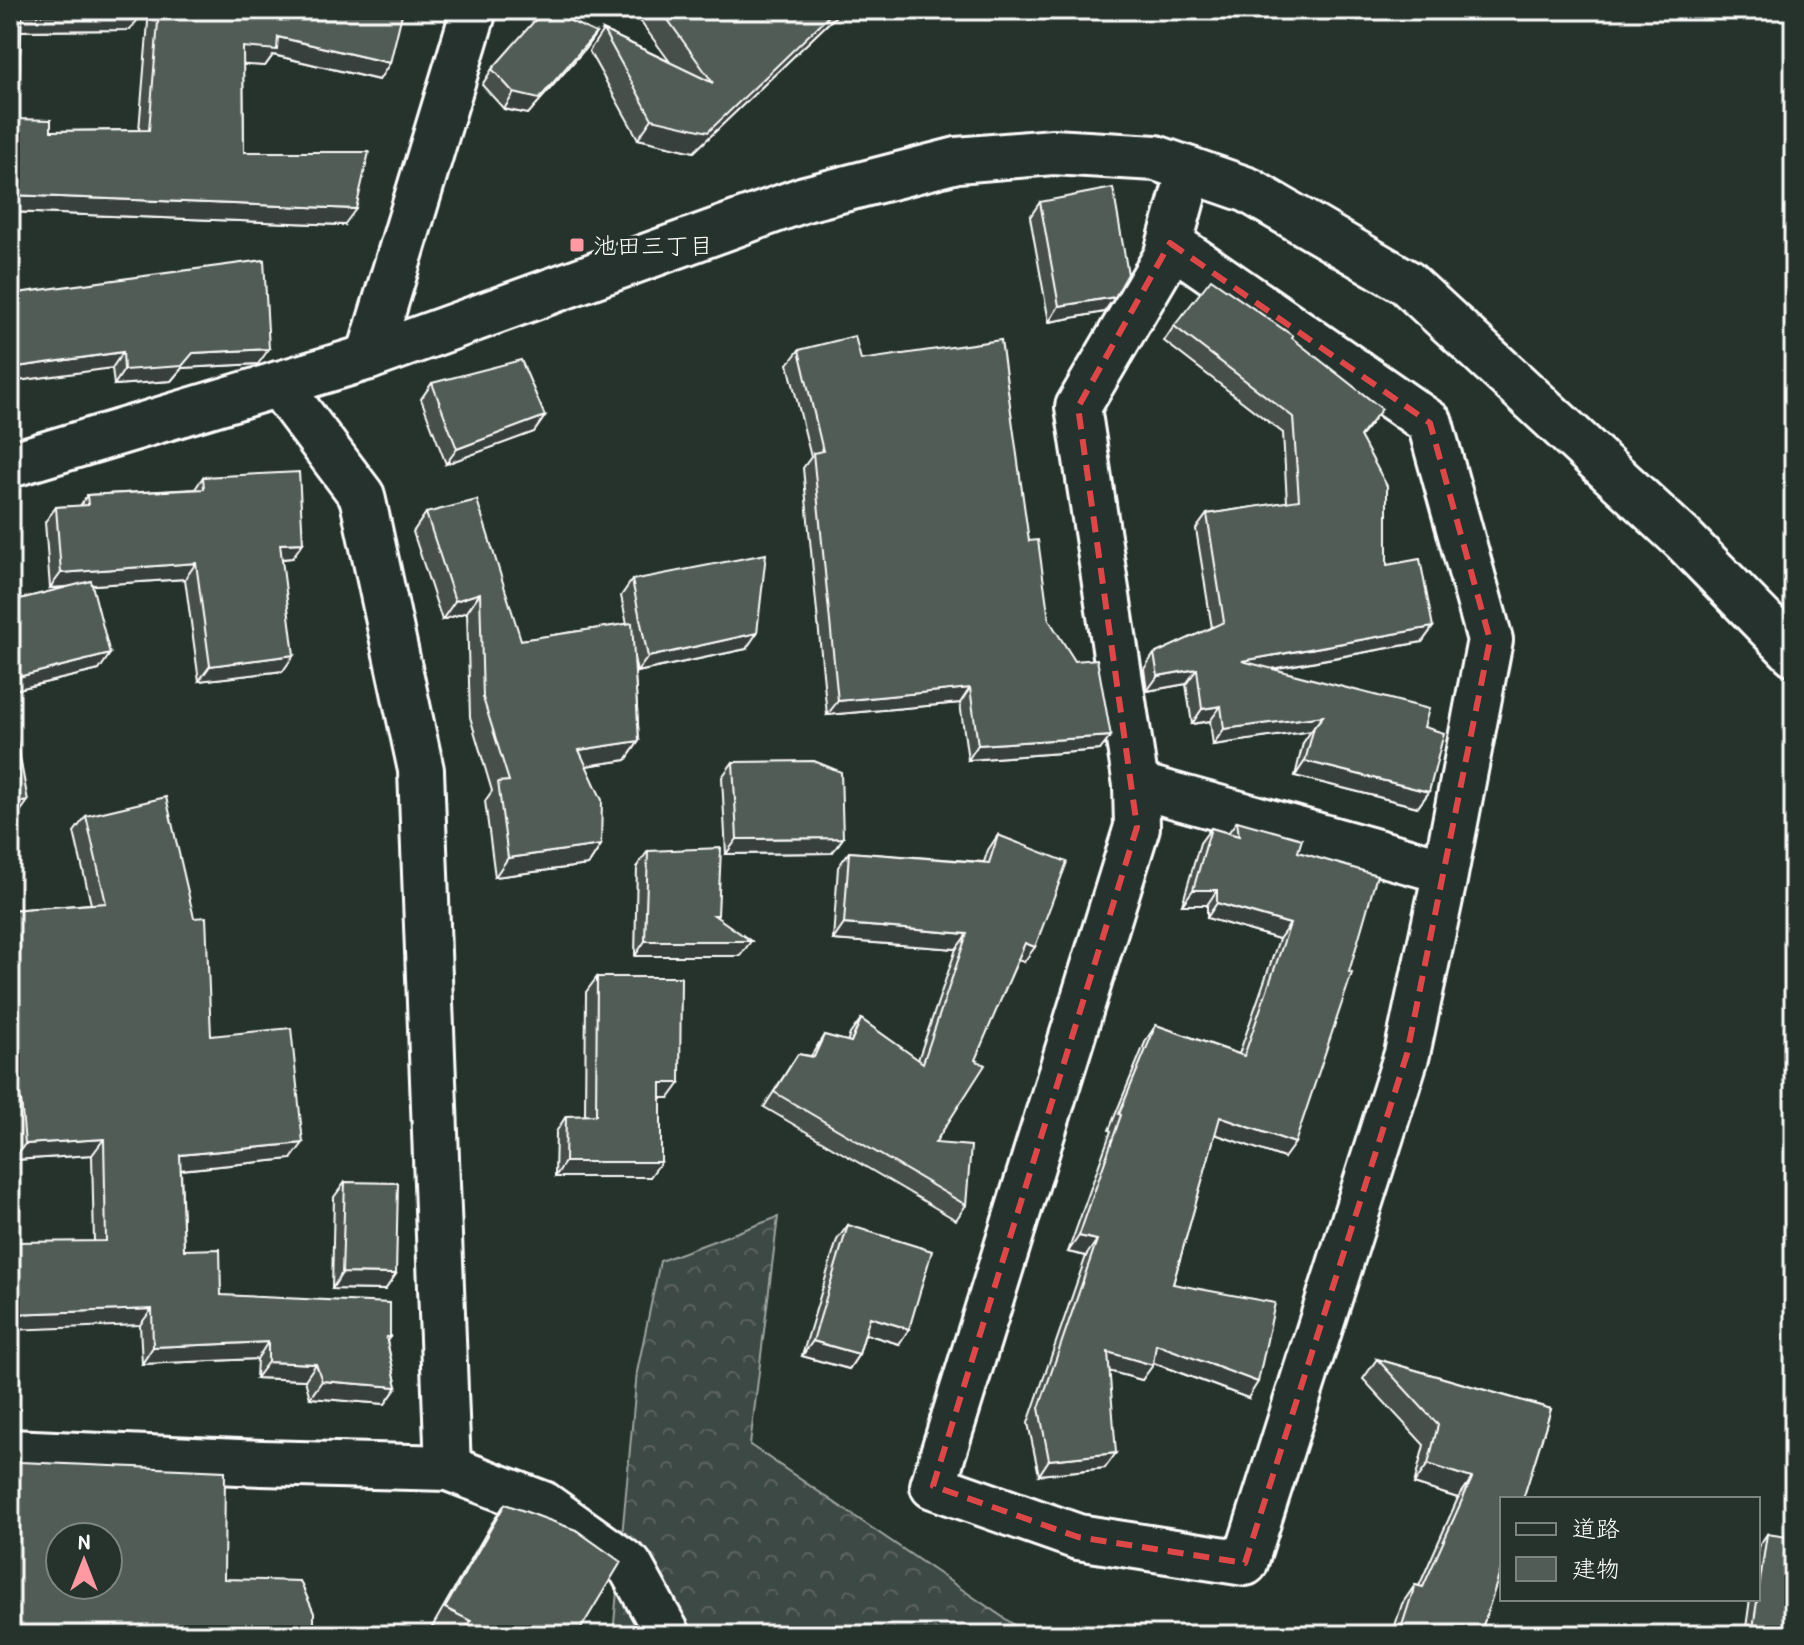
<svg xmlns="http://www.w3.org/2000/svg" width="1804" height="1645" viewBox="0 0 1804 1645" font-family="'Patrick Hand','Klee One',sans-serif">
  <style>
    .forest { fill: url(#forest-crowns); stroke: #9ea4a2; stroke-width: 2 }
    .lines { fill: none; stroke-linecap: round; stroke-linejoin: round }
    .street-casing { stroke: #fff; stroke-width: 50 }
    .secondary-casing { stroke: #fff; stroke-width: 50 }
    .street { stroke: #26332d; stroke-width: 44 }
    .secondary { stroke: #26332d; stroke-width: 44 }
    .wall { fill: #464f4b; stroke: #fff; stroke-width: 2 }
    .shaded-wall { fill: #39403d; stroke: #fff; stroke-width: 2 }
    .building { fill: #515c57; stroke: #fff; stroke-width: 2; fill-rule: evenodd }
    .marked { fill: none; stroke: #dc4848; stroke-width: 6; stroke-dasharray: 16 10; stroke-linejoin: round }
    .poi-dot { fill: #ff9aa2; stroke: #26332d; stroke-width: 3 }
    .labels { text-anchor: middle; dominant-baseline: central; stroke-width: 6; stroke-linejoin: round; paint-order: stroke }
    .poi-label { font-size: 24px; fill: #fff; stroke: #26332d; text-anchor: start }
  </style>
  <defs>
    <pattern id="forest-crowns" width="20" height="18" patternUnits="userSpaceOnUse" patternTransform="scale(2)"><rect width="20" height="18" fill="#3e4944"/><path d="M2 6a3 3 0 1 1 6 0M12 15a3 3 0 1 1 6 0" fill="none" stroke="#5b6460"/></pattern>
  </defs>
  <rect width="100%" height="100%" fill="#26332d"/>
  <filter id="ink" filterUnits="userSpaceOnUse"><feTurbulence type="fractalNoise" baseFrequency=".0125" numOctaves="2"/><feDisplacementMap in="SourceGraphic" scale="16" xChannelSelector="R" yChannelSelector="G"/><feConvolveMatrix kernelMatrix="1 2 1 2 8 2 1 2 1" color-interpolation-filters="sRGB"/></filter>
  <g filter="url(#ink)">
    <polygon class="forest" points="778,1217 750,1445 1029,1635 613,1635 637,1372 660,1261"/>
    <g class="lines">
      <defs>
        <g id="street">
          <polyline points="1170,243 1430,423 1490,640 1444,880 1407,1054 1245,1563 1078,1537 933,1486 1137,827 1136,785 1078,407 1166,257 1190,170"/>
          <polyline points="369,357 474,10"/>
          <polyline points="278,384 362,496 421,770 448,1468"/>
          <polyline points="1136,785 1445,871"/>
          <polyline points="10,1452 262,1463 448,1468 543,1504 630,1566 668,1635"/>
        </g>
        <polyline id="secondary" points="10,465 369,357 805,199 957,160 1053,152 1156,158 1248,190 1406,282 1683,539 1794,653"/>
      </defs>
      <use href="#street" class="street-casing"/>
      <use href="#secondary" class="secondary-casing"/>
      <use href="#street" class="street"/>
      <use href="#secondary" class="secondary"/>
    </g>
    <g class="wall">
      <polygon points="10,10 130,30 21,31 17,119 51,131 139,130 149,10 403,10 379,80 273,55 265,66 243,64 244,152 344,225 10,212"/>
      <polygon points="632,10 842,10 694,152 638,139 589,51 603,30 670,62"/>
      <polygon points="596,33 585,49 528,114 504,109 482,85 492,69"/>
      <polygon points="1040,202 1115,297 1104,312 1049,322 1030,217"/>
      <polygon points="10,294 258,364 182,368 171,381 114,385 112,368"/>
      <polygon points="1174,326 1292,338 1371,424 1360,437 1387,565 1433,627 1422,642 1273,669 1424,727 1429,792 1418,807 1295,776 1303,743 1311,731 1213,745 1210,721 1192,724 1186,684 1147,691 1144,669 1154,654 1212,628 1196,529 1207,514 1287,502 1283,433 1164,341"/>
      <polygon points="799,350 861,360 1029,541 1049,620 1100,750 968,760 960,703 827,715 803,468 811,457 788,364"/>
      <polygon points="432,383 545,416 534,432 446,464 421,399"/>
      <polygon points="203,477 292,558 282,559 283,671 199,681 185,579 92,585 99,670 10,691 10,605 13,604 16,600 70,587 50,588 45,522 56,507 80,506 87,495 195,489"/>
      <polygon points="426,513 521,640 627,624 621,596 632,580 746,649 637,672 634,658 639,741 626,760 586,766 601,845 588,865 495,877 485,801 492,791 470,717 467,612 442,620 413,532"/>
      <polygon points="733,762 843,838 832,853 726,854 722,777"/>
      <polygon points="86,816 211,1036 291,1159 181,1170 184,1250 221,1295 390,1337 387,1341 397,1387 385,1404 310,1398 305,1380 256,1378 257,1359 142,1364 140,1325 94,1241 92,1155 13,1160 10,1117 10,910 91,904 74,832"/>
      <polygon points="1237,821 1298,852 1284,1158 1215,1134 1173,1284 1248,1398 1153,1363 1142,1380 1109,1371 1105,1468 1039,1475 1028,1423 1086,1256 1068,1252 1111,1131 1109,1130 1146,1040 1156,1025 1239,1054 1279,939 1207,918 1207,905 1182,905 1200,843 1211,828 1228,833"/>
      <polygon points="998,835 1024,962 1018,960 935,1143 966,1205 956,1220 764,1107 798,1054 811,1056 824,1035 847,1042 850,1034 861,1019 918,1060 956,949 833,940 838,867 849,852 984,862 988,850"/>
      <polygon points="648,851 717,917 740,956 635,956 637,866"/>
      <polygon points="597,977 669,1098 661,1098 650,1177 555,1177 556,1132 566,1116 585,1116 586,992"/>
      <polygon points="345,1182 396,1274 385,1290 332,1289 334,1197"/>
      <polygon points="848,1225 899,1344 865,1334 859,1354 849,1369 802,1356 837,1240"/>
      <polygon points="1377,1359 1551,1409 1480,1635 1392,1635 1402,1604 1415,1585 1419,1586 1458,1498 1414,1484 1424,1445 1363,1379"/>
      <polygon points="505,1504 577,1635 448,1635 432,1627 492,1523"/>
      <polygon points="1767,1534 1794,1635 1745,1635 1750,1599 1758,1599 1758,1547"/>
    </g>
    <g class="shaded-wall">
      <polygon points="835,10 842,10 694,152 638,139 652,119"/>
      <polygon points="142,14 130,30 10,31 22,15"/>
      <polygon points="596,33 585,49 528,114 504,109 514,93"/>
      <polygon points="278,37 390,63 379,80 273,55 265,66 231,64 243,47"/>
      <polygon points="10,195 356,209 344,225 10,212"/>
      <polygon points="1115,297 1104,312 1049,322 1059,306"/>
      <polygon points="269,349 258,364 182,368 171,381 114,385 124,370 193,353"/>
      <polygon points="123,352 112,368 10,382 10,368"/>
      <polygon points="545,416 534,432 446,464 457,449"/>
      <polygon points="303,543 292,558 270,560 280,544"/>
      <polygon points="196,563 185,579 50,588 61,573"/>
      <polygon points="480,593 467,612 442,620 455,601"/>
      <polygon points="1433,627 1422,642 1232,676 1242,661"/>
      <polygon points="757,633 746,649 637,672 648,657"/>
      <polygon points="110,654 99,670 10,691 10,679"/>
      <polygon points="294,655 283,671 199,681 210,666"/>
      <polygon points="1197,669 1186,684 1147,691 1158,676"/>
      <polygon points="970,688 960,703 827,715 838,701"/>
      <polygon points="1221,706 1210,721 1192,724 1202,709"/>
      <polygon points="1323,716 1311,731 1213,745 1224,729"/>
      <polygon points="1111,736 1100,750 968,760 978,745"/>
      <polygon points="639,741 626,760 565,769 579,750"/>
      <polygon points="1305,761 1429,792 1418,807 1295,776"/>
      <polygon points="28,801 17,816 10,817 10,804"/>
      <polygon points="843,838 832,853 726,854 737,839"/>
      <polygon points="601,845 588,865 495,877 508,858"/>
      <polygon points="1193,890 1217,890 1207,905 1182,905"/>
      <polygon points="1217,903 1290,924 1279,939 1207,918"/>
      <polygon points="844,924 967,934 956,949 833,940"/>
      <polygon points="645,941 751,941 740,956 635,956"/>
      <polygon points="1025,943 1035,947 1024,962 1014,958"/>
      <polygon points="661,1083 680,1083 669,1098 650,1098"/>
      <polygon points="10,1100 21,1100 10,1116"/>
      <polygon points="1220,1117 1295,1143 1284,1158 1209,1132"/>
      <polygon points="104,1139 92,1155 13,1160 25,1144"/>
      <polygon points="303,1143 291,1159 169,1171 180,1155"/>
      <polygon points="565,1162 661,1162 650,1177 555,1177"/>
      <polygon points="1079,1236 1097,1240 1086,1256 1068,1252"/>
      <polygon points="342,1273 396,1274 385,1290 332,1289"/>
      <polygon points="152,1309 140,1325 10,1330 10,1314"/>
      <polygon points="870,1317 909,1329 899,1344 859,1332"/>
      <polygon points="813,1341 859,1354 849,1369 802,1356"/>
      <polygon points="268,1342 257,1359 142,1364 153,1347"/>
      <polygon points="1156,1344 1258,1382 1248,1398 1146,1360"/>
      <polygon points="1108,1352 1153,1365 1142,1380 1097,1368"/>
      <polygon points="268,1362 316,1364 305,1380 256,1378"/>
      <polygon points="322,1381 397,1387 385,1404 310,1398"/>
      <polygon points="1116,1453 1105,1468 1039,1475 1049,1460"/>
      <polygon points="1428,1464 1472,1478 1458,1498 1414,1484"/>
    </g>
    <g class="building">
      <polygon points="10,10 142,10 142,14 22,15 17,119 51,120 51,131 149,130 159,10 403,10 390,63 278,37 277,50 243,47 244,152 369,152 356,209 10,195"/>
      <polygon points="544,10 547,10 596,33 539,99 514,93 492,69"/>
      <polygon points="661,10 835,10 708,132 652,119 603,30 713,83"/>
      <polygon points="1113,188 1128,274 1115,297 1059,306 1040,202"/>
      <polygon points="264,260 269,349 193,353 182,366 124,370 123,352 10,368 10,294"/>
      <polygon points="1211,279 1293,336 1292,338 1382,409 1360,436 1387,486 1387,565 1420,559 1433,627 1242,661 1429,709 1424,727 1444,733 1429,792 1305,761 1314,727 1323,716 1224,729 1221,706 1202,709 1197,669 1158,676 1154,654 1224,622 1207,514 1299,500 1293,417 1174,326"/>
      <polygon points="855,336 861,360 1001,340 1029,541 1038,540 1049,620 1075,661 1097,659 1111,736 978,745 970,688 838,701 813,453 823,451 799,350"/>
      <polygon points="521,360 545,416 457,449 432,383"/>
      <polygon points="299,472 303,543 280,544 294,655 210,666 196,563 61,573 56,507 88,505 87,495 204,489 203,477"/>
      <polygon points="477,500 521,640 632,623 639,741 579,750 602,800 601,845 508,858 498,782 509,781 483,698 480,593 455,601 426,513"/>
      <polygon points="766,554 757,633 648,657 632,580"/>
      <polygon points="91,581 110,654 10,679 10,605 17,603 16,600"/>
      <polygon points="10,703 28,801 10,804"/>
      <polygon points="814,761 841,772 843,838 737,839 733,762"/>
      <polygon points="166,797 194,918 206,917 211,1036 291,1028 303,1143 180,1155 184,1250 220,1249 221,1295 390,1303 390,1337 386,1337 397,1387 322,1381 316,1364 268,1362 268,1342 153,1347 152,1309 10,1314 10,1242 106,1241 104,1139 25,1144 21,1100 10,1100 10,910 106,903 86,816"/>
      <polygon points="1237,821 1302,839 1298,852 1377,875 1349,972 1352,973 1295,1143 1220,1117 1173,1284 1275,1303 1258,1382 1156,1344 1153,1365 1108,1352 1116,1453 1049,1460 1039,1408 1097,1240 1079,1236 1121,1115 1119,1114 1156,1025 1244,1056 1290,924 1217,903 1217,890 1193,890 1211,828 1239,836"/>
      <polygon points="998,835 1067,862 1035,947 1025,943 975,1060 985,1065 935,1143 971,1146 966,1205 774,1092 798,1054 814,1057 824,1035 851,1042 861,1019 923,1063 967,934 844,924 849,852 989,863"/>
      <polygon points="721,848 718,915 714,915 751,941 645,941 648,851"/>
      <polygon points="597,977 681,977 680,1083 661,1083 661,1162 565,1162 566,1116 596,1115"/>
      <polygon points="345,1182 398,1183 396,1274 342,1273"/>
      <polygon points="848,1225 932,1251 909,1329 870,1317 859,1354 813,1341"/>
      <polygon points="1377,1359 1551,1409 1523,1499 1502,1499 1502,1566 1480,1635 1399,1635 1415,1585 1423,1587 1472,1478 1428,1464 1438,1425"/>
      <path d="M10,1458L20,1462L225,1471L224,1579L300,1581L314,1613V1635H10ZM60,1537H108V1585H60Z"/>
      <polygon points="505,1504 576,1530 621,1562 577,1635 461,1635 471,1621 445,1608"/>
      <polygon points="1767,1534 1794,1538 1794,1635 1752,1635"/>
    </g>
  </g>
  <path class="marked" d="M1170,243L1430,423L1490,640L1407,1054L1245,1563L1078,1537L933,1486L1137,827L1078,407Z"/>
  <rect class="poi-dot" x="569" y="237" width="16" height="16" rx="4"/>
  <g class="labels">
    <g class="poi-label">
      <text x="593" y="245">池田三丁目</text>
    </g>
  </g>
  <rect width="1804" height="1645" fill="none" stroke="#26332d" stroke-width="40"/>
  <rect x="20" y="20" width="1764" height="1605" fill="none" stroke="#fff" stroke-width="3" filter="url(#ink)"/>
  <rect x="1500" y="1497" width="260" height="104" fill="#26332d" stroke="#7d8581" stroke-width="2"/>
  <rect x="1516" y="1523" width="40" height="12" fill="#26332d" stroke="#7d8581" stroke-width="2"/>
  <text x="1572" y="1537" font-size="24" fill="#ffffff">道路</text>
  <rect x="1516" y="1557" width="40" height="24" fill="#515c57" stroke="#7d8581" stroke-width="2"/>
  <text x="1572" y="1577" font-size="24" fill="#ffffff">建物</text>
  <g transform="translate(84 1561)"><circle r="38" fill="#26332d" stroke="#7d8581" stroke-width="2"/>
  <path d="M0-6L14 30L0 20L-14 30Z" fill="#ff9aa2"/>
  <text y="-12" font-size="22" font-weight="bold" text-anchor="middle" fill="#ffffff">N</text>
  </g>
</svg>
